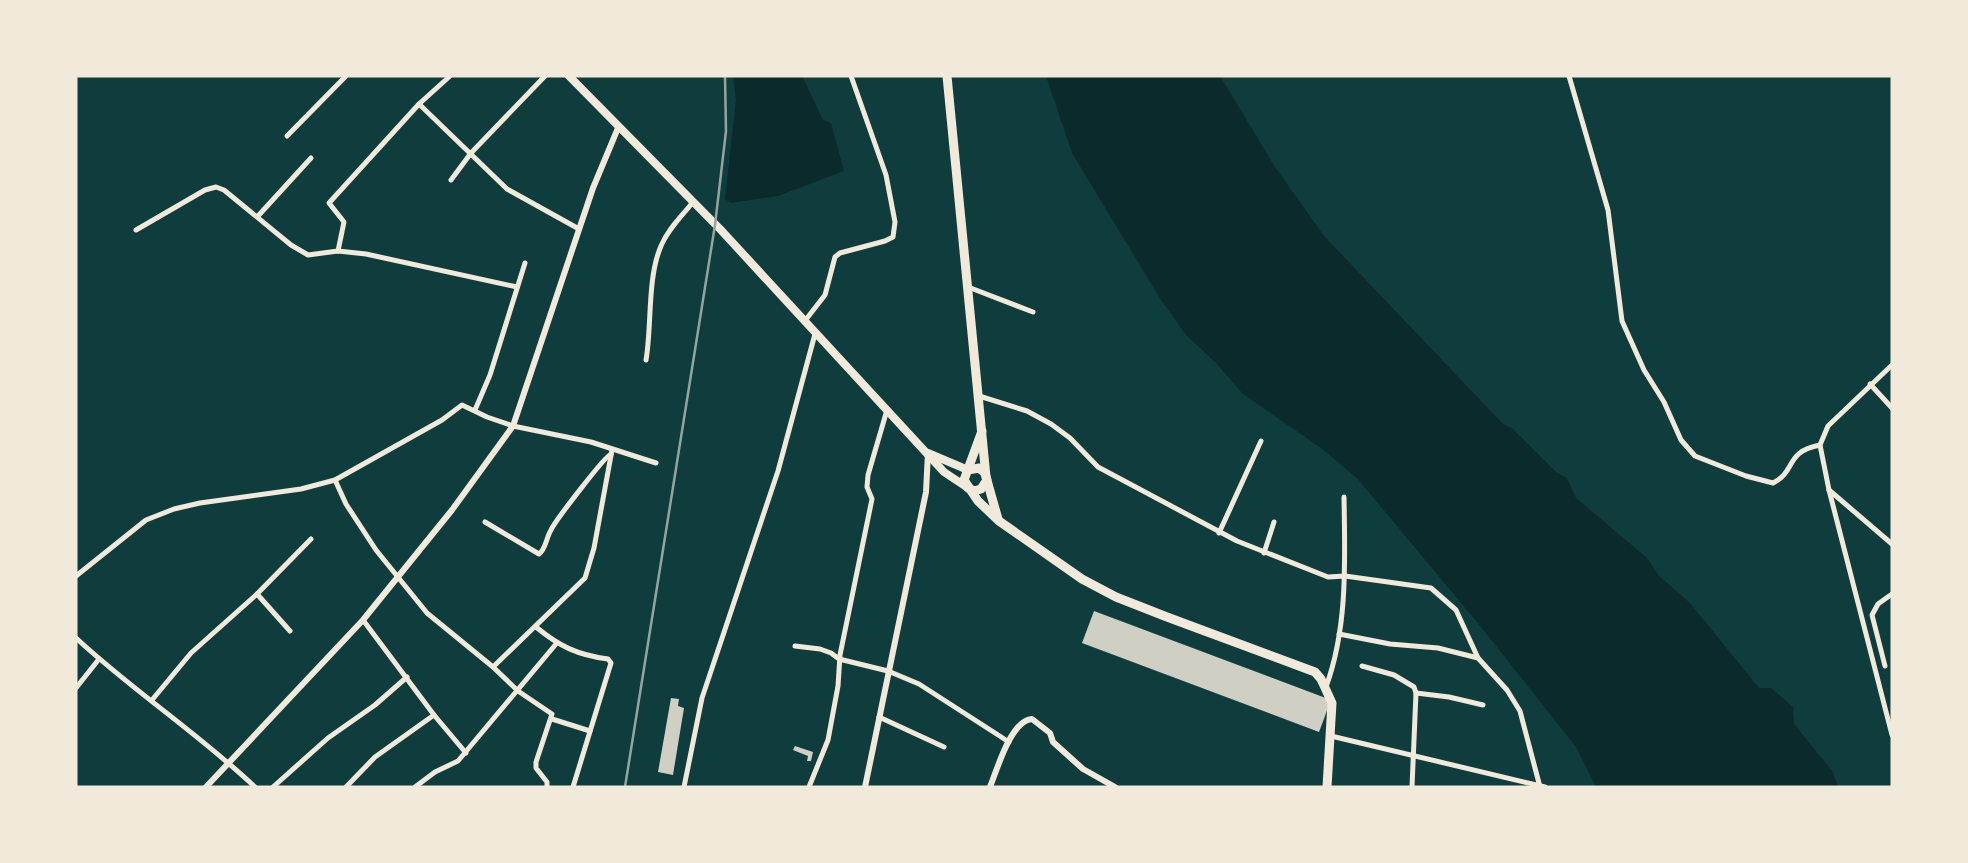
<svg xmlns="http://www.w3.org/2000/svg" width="1968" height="863" viewBox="0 0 1968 863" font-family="'Archivo Narrow',sans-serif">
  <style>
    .water { fill: #0a2a2b }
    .building { fill: #cfcfc3 }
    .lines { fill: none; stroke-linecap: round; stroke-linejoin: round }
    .minor { stroke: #f1e9da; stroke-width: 5 }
    .tertiary { stroke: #f1e9da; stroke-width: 6 }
    .primary { stroke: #f1e9da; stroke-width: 8 }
    .trunk { stroke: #f1e9da; stroke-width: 9 }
    .rail { stroke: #97a49c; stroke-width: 2.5 }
  </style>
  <rect width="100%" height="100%" fill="#0f3d3e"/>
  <g class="water">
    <polygon points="733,76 802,76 823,120 831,123 844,171 778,196 731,203 725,199 736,100"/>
    <polygon points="1046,76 1220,76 1275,167 1324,236 1503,424 1513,429 1556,472 1567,478 1576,498 1647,558 1659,576 1690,603 1759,688 1771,688 1793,707 1794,724 1833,772 1838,787 1596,787 1576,747 1481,627 1357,478 1321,448 1243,394 1216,363 1186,335 1161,300 1072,153"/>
  </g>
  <g class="building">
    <polygon points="1094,611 1331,700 1319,732 1082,643"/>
    <polygon points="671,698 679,699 678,706 684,708 673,775 658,772"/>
    <polygon points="795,746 813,752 811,761 807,761 808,756 793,750"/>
  </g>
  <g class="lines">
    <g class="minor">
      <path d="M1569,76L1608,210L1622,321L1644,370L1664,402L1681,440L1695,456L1746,476L1773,483C1797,471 1784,452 1820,445"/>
      <polyline points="419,104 507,189 579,229"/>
      <polyline points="287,136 346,76"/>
      <polyline points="451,180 471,153 545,76"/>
      <polyline points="258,216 311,158"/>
      <polyline points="136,230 205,190 216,187 224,190 291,245 308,255 338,251 366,254 517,287"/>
      <polyline points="338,251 344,222 329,203 419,104 450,76"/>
      <polyline points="968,287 1033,312"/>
      <polyline points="804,322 825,295 835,257 840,253 885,241 893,237 895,222 886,175 851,76"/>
      <path d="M646,360C652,326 647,278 661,246C668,229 682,216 693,202"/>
      <polyline points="1892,365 1828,426 1820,445 1829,490 1892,735"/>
      <polyline points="1870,384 1892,408"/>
      <polyline points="979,396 1027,411 1051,424 1070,438 1098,467 1237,541 1328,577 1345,576 1431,588 1456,610 1478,658"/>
      <polyline points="475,410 490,375 525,263"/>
      <polyline points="335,480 346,504 376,550 427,613 493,667 518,691 552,714 536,762 536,768 547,782 547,787"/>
      <polyline points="1829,490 1892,544"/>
      <path d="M485,522L539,554C546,549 546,538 551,530C555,521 605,456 611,454"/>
      <polyline points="1219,533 1261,441"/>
      <polyline points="1264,553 1274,522"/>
      <polyline points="76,576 146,520 174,509 200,503 301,489 335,480 442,420 462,405 487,417 513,426 591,442 656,463"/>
      <polyline points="257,594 290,631"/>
      <polyline points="363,620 434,715 466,753"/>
      <path d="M536,627C559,646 577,655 608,659L611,663L573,787"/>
      <polyline points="1339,634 1390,644 1438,648 1478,658 1507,690 1520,711 1540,787"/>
      <path d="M76,638C133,691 198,733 255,787"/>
      <polyline points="795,646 820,649 831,653 839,659 888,671 919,684 1009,742"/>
      <polyline points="1362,666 1394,675 1414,687 1416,693 1412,787"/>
      <polyline points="1885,666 1872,615 1878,604 1892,594"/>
      <polyline points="493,667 585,578 594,548 612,450"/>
      <path d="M1326,687C1348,627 1345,560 1344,497"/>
      <polyline points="76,688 99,659"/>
      <polyline points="1416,693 1449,697 1483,705"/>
      <polyline points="152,700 191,653 257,594 311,539"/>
      <polyline points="879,717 944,747"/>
      <polyline points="552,719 590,731"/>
      <polyline points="1331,736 1545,787"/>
      <polyline points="273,787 328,738 375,705 407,677"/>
      <polyline points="346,787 375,757 434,715"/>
      <polyline points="415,787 435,772 458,761 556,644"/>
      <polyline points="684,787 702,698 778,471 815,334"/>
      <polyline points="809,787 828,740 838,686 840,655 872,499 867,487 868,475 887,410"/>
    </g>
    <g class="tertiary">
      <polyline points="206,787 363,620 452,510 513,426 593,188 618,128"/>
      <polyline points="865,787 926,492 928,453"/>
      <path d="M990,787C997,770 1011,720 1032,719L1050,733L1053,742L1083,769L1115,787"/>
    </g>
    <g class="primary">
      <polyline points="569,76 720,229 944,472 968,488"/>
      <polyline points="928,453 968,470"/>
    </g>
    <g class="trunk">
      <polyline points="947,76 986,477 998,519"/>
      <polyline points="982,431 964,480 978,501 999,521 1082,579 1116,597 1167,617 1315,672 1321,679 1332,703 1327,787"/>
      <polyline points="968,470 979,468 985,473 987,480 981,489 974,491 968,488"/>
    </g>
    <polyline class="rail" points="625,787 715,225 726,131 725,76"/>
  </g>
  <rect width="1968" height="863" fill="none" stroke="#f1e9da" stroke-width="155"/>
</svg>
